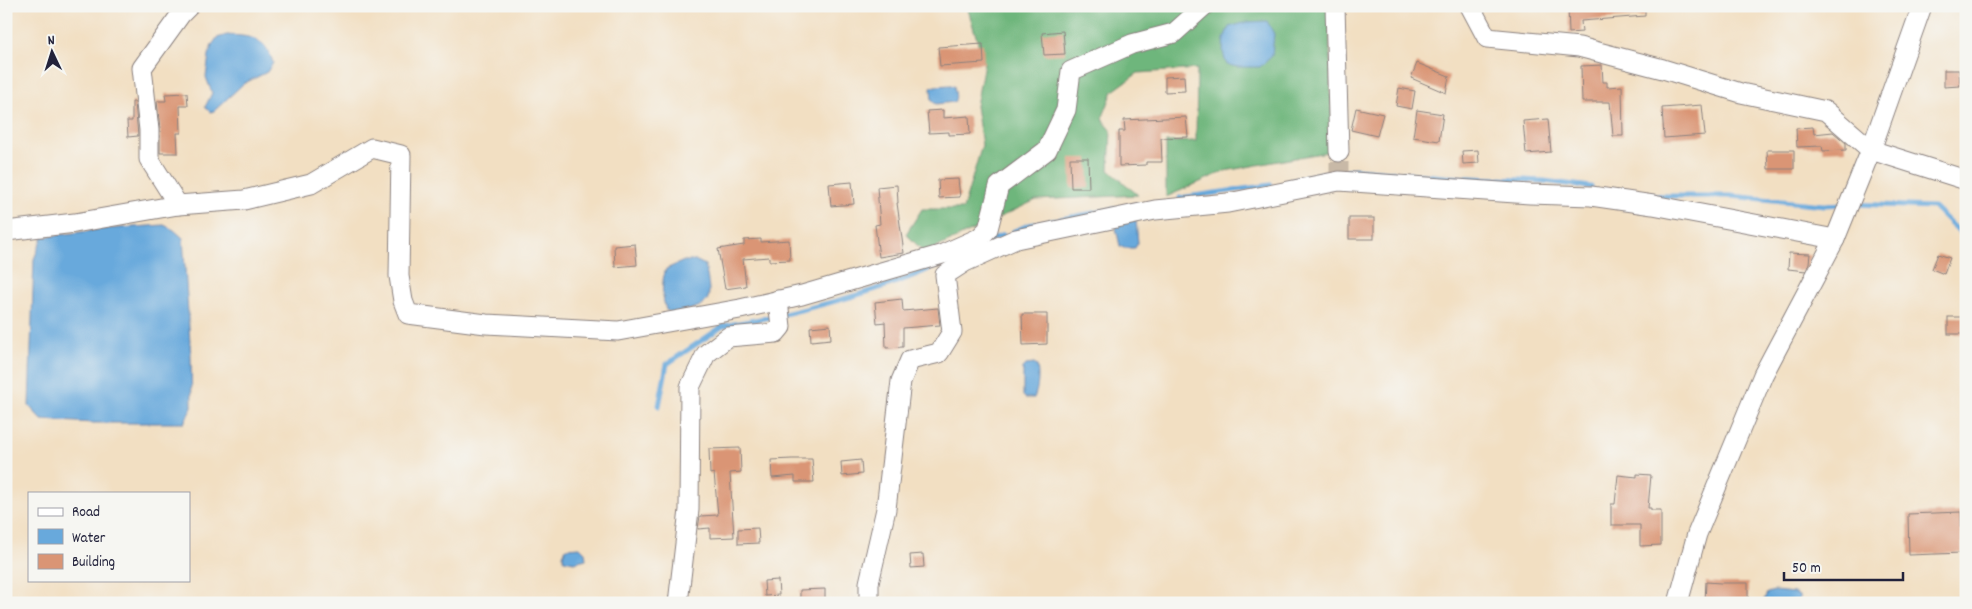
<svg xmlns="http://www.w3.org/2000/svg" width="1972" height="609" viewBox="0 0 1972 609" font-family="Dekko,sans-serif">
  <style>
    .forest { fill: #6eb67c; stroke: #486c5c }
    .water { fill: #68a9dc; stroke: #45668c }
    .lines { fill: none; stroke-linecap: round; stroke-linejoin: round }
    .stream { stroke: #68a9dc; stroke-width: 5 }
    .building { fill: #da9575 }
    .street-tunnel { stroke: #c8b9a7; stroke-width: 19; stroke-dasharray: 19 9; stroke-linecap: butt }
    .street-casing { stroke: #8a807e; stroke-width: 21 }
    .street { stroke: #fff; stroke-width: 19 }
  </style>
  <rect width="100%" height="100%" fill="#f6f6f2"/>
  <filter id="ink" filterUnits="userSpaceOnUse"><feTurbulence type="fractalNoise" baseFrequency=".02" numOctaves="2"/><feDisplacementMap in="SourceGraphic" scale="10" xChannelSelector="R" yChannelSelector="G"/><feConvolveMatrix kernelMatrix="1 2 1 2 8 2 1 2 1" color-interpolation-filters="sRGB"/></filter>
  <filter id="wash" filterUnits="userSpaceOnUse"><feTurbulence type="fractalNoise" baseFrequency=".0096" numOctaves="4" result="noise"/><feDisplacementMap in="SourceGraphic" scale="20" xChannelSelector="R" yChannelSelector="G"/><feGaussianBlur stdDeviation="1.12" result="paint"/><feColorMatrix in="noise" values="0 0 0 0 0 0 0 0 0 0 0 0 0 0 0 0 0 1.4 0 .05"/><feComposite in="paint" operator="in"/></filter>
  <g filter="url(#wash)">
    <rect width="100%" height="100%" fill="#f2dfc2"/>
    <polygon class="forest" points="967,6 1329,6 1332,151 1225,171 1166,197 1166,142 1196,141 1197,69 1138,73 1113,91 1102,119 1111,130 1109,170 1138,195 1036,200 925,253 906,234 922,209 963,209 982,145 976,106 984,63"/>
    <g class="water">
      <path d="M1267,21L1274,34L1272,56L1260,67H1239L1227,65C1221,52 1222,40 1229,27L1247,22Z"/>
      <path d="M227,35C250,36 266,37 273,63L267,72L243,84L214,111L210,112L205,107L212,93L206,77L209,55L212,45L217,38Z"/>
      <path d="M951,85L954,86C955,92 957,97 954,102L936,104L932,101L931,88L935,86Z"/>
      <polygon points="1136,220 1138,243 1135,248 1124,248 1120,246 1116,228 1119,222"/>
      <polygon points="164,225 174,230 183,238 191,357 192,407 184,423 93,423 42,420 29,406 34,259 43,237 103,229"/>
      <path d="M684,261H697L705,265C713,305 712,304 673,314L666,310C662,298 661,281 666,269Z"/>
      <path d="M1034,364L1037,366C1039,376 1038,389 1034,398H1025L1023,396V368L1026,365Z"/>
      <polygon points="580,547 585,552 586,559 574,562 564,560 563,555 566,548"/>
      <polygon points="1774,591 1794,593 1799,596 1800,603 1763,603 1767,593"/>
    </g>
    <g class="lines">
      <g class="stream">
        <polyline points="1289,182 1320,174 1356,169 1445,177 1544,181 1591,187"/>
        <polyline points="1621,191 1662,196 1731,196 1824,205 1845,204"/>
        <polyline points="1180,198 1271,185"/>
        <polyline points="1853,204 1934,207 1966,238"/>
        <polyline points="1014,231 1029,225 1137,205"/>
        <polyline points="986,242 1003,235"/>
        <path d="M784,314C835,302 893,287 940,264"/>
        <polyline points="659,406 667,364 723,326 776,316"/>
      </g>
    </g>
    <g id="blocks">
      <g class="building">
        <polygon points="1568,6 1645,6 1645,16 1581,21 1582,32 1569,33"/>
        <polygon points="1063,31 1065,54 1044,55 1042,33"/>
        <polygon points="983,44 984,63 940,66 938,47"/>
        <polygon points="1417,63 1449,76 1446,93 1411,78"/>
        <polygon points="1602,65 1603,82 1607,82 1607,87 1622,86 1623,136 1613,136 1610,102 1582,102 1581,66"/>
        <polygon points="1944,70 1959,70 1960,86 1944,87"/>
        <polygon points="1184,76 1185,91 1165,92 1165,77"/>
        <polygon points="1399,88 1415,91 1412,109 1396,106"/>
        <polygon points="187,93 188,106 180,106 181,133 177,133 178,153 160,153 160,129 157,101 166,101 165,94"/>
        <polygon points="132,102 135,102 138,136 128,137 127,121 132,121"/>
        <polygon points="1702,105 1705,135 1664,138 1662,108"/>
        <polygon points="1356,108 1383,114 1377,136 1351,130"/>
        <polygon points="943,110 943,118 969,116 970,134 949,135 949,132 929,133 927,111"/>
        <polygon points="1417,110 1443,114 1439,141 1413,137"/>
        <polygon points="1186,117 1188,137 1161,138 1162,162 1146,162 1146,165 1119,166 1119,131 1125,131 1124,120"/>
        <polygon points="1548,119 1551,152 1526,154 1523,121"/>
        <polygon points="1813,127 1814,134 1833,132 1846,143 1846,150 1823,151 1822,146 1797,147 1796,128"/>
        <polygon points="1478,150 1479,163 1463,164 1462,151"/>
        <polygon points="1767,150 1794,150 1794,169 1768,169"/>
        <polygon points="1070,158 1088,158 1089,188 1071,188"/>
        <polygon points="958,179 960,197 939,198 938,180"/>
        <polygon points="852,182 854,204 831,206 829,184"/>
        <polygon points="897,185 898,203 897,203 904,253 879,257 875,225 880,224 877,187"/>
        <rect x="1349" y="218" width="25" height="21"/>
        <polygon points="761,239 761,242 789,240 790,260 769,261 769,257 743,259 746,286 725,289 718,249 744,245 744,240"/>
        <polygon points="635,244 637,265 615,267 614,246"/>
        <polygon points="1789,253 1810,254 1809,263 1806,271 1788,269"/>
        <polygon points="1938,254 1950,258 1944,274 1932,269"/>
        <polygon points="902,299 903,311 938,308 940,325 903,328 903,347 886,348 885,322 877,323 875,302"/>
        <polygon points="1022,314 1047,314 1047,344 1023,345"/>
        <rect x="1948" y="317" width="18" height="17"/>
        <polygon points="830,325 831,339 811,341 810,327"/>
        <polygon points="740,448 741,472 730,473 734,537 710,538 710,528 698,529 700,516 718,515 714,473 710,474 709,449"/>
        <polygon points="792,459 812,459 814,482 795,482 795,476 772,478 771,460"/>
        <polygon points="861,460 862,474 842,476 841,462"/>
        <polygon points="1637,474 1651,475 1648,508 1651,508 1651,510 1661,510 1661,545 1640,546 1640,525 1611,525 1611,504 1615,504 1618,475 1637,477"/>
        <polygon points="1961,512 1962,553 1909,555 1908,514"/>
        <polygon points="758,528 759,543 738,544 738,529"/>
        <polygon points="923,554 924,567 911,568 910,555"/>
        <polygon points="778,580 779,595 765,596 764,581"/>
        <polygon points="1706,582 1721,583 1748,583 1748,601 1705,602"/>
        <polygon points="825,589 825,603 800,603 800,590"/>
      </g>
    </g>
  </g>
  <g filter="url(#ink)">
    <use href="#blocks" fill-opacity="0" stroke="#8a807e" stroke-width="1"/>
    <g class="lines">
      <polyline class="street-tunnel" points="1339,181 1339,152"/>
      <defs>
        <g id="street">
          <polyline points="1335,6 1339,152"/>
          <polyline points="1470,6 1487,38 1579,47 1663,69 1741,93 1826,111 1871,150 1966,180"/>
          <polyline points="178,205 149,159 149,130 142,68 181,14 189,6"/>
          <polyline points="6,231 75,223 178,205 244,200 311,184 372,148 401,155 399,276 403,301 408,314 486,324 618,331 740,309 802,295 943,254 979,238 988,229 999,186 1047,150 1066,110 1071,71 1132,44 1174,33 1204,6"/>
          <polyline points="678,603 689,510 690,387 706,354 728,337 776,333 781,327 778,300"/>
          <polyline points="869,603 869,583 886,509 901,381 910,360 939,353 952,332 945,275 965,262 1016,239 1155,210 1228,203 1339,181 1530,194 1591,196 1653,205 1835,239"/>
          <polyline points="1678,603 1697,534 1763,375 1835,239 1871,150 1922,6"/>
        </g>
      </defs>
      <use href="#street" class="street-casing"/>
      <use href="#street" class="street"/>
    </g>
  </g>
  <rect width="1972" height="609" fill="none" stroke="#f6f6f2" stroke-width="25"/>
  <rect x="28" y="492" width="162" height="90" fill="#f6f6f2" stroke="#a1a1a9"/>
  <rect x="38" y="508" width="25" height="8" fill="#ffffff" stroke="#a1a1a9"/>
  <text x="72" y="516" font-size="15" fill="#22223b">Road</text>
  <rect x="38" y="529" width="25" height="15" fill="#68a9dc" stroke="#a1a1a9"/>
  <text x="72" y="542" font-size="15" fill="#22223b">Water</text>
  <rect x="38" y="554" width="25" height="15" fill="#da9575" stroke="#a1a1a9"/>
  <text x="72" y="566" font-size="15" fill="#22223b">Building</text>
  <g transform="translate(52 52) rotate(356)" stroke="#f6f6f2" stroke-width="4" paint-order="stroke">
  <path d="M0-4L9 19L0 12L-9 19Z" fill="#22223b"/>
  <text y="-8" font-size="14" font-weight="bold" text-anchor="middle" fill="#22223b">N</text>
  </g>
  <path d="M1784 572v8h119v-8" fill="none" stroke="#22223b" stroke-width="2.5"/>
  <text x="1792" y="572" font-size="15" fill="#22223b" stroke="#f6f6f2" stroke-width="4" paint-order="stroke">50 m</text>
</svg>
